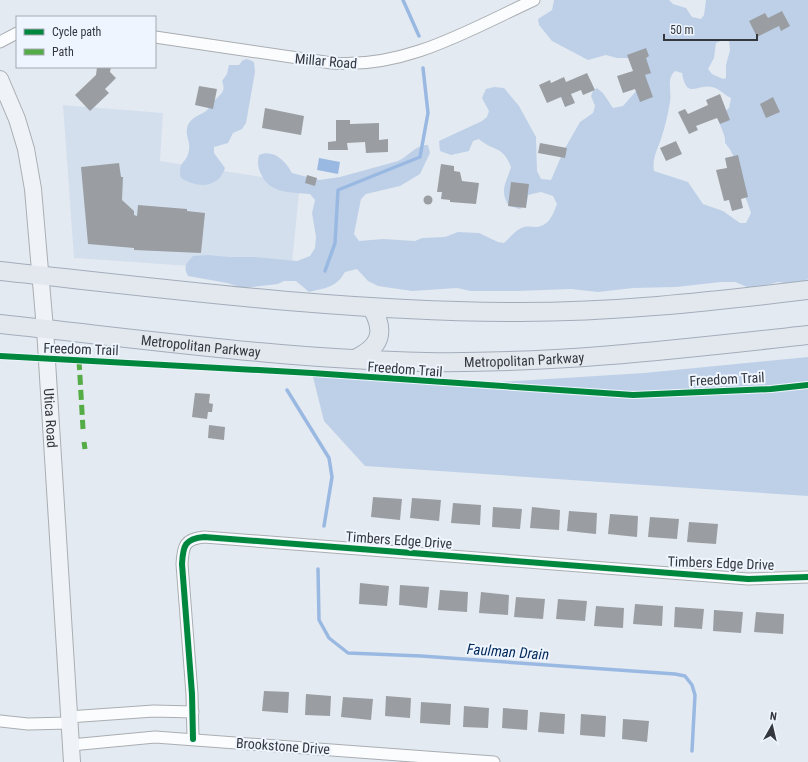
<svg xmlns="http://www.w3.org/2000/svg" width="808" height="762" viewBox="0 0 808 762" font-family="'Roboto Condensed',sans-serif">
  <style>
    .built { fill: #d4dfed }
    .green { fill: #bed0e8; fill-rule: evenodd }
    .water { fill: #9ab9e2 }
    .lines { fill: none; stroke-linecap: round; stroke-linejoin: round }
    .stream { stroke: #9ab9e2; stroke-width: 3.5 }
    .building { fill: #9a9ea3 }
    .street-casing { stroke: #a9aeb3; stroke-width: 13 }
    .secondary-casing { stroke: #a9aeb3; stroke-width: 18 }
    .primary-casing { stroke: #a3adba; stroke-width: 20 }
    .street { stroke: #fbfcfd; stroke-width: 11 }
    .secondary { stroke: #eff2f6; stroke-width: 16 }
    .primary { stroke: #e3e8ef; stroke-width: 18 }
    .quiet { stroke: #54ac46; stroke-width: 5; stroke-dasharray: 10 5; stroke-linecap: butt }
    .cycleway-casing { stroke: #eff5fe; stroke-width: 8 }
    .cycleway { stroke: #00873e; stroke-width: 6 }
    .labels { text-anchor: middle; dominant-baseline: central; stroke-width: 4; stroke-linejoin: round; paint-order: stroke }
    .street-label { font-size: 14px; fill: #34383e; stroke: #eff5fe }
    .water-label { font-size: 15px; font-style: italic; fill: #00295a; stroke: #eff5fe }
  </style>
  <rect width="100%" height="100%" fill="#e4eaf1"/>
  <polygon class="built" points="63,105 163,113 160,161 300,183 291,273 74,258"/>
  <g class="green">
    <path d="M554,0H669L673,4L686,8L692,17L701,19L704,15L706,0H808V279L805,282L791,284L778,282L752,289L735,282H721L676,287L633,288L598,292L571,289L517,291H471L457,288L412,291L378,286L368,281L357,269L345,272C336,288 325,288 309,292L296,281H284L278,284L244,288L227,283L188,276C183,267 186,263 193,256L208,255L229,257H255L297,261L310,256L315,248L316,237L312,213L315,200L310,194C292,192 271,194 262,176C258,168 257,164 259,155C273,149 285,160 292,173L319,180L340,177L398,161C409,156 415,145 428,145L430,153L420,174L400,186L366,194L361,199L354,234L359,241L383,239L415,241L422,238L445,237L458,232L479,233L498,242L504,243C510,238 516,229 524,227C528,226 533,227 537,227C550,225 553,214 557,204L553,196L541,192L528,195L527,202L520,209L509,206C499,190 506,184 511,167C502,144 493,152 479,139L473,141L469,151L451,155L440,151L439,141L482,121L487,117L489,111L482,98L486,89L494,87L504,88L519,106L536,137L537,171L541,179L551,180L564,150L580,122L593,113L595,106L591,96L593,91L597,88L603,93L613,108L623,106L644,82L646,71L635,58H617L606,55L588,60L552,41L539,25L538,19L552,10ZM725,39L729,41L730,50L726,65V78L723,79L712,74L708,69L714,58L716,43ZM675,71L682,73C687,101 697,83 712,87C719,88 724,95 731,98L729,108L719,117C718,126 726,133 725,143C738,157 737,175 744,193C746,200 749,206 751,213L746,223H740L723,211L703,204L688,182L654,171C652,159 657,150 661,139C665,127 668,114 670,102C672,91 666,79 675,71Z"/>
    <path d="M247,59L254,62L255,72L246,123L242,129L233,133L228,143L214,147V153L225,168C218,189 197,188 181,178C177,161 187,164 189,150C191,141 183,133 189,123C193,117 200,115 206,111C211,107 212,102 216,99C222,93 226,91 222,81L227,74L229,65H239L243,60Z"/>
    <polygon points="808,357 808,496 365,466 324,421 312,373 499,382 644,373"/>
  </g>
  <polygon class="water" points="319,158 340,162 338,174 317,170"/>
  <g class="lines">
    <g class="stream">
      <polyline points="403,0 419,36"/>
      <polyline points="325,271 335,243 338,190 420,157 428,113 423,68"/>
      <polyline points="287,390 329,458 332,477 324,526"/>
      <polyline points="318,569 319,620 329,638 348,653 421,656 675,674 685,676 692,685 695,695 692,751"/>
    </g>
  </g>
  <g class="building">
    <polygon points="782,11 790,26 781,31 779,26 757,37 749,21 765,13 768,18"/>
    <polygon points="646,48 649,56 646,58 651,73 645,75 653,97 640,102 635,89 623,93 617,76 633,71 627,55"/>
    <polygon points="97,67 111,67 110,72 116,78 105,89 109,93 90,111 75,95 96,75"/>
    <polygon points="587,73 595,90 583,95 581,90 571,94 575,103 565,107 561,97 547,103 539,85 550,80 551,83 564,77 566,82"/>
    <polygon points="199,86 217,89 213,109 195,105"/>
    <polygon points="720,94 730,120 720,124 717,118 696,126 698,130 689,134 678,112 685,109 688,114 708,105 706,100"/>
    <polygon points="773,97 780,112 766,118 760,104"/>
    <polygon points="265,108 304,116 301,135 262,128"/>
    <polygon points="336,120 350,120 350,124 379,123 379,140 388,139 388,152 366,153 365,142 347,143 348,150 328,150 328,142 336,141"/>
    <polygon points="676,141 682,154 666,161 660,148"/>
    <polygon points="540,143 567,148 565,158 538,153"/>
    <polygon points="738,155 748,197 741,199 743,208 732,211 729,200 724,201 716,170 727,168 725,158"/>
    <polygon points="119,163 121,177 123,177 122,200 134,211 134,215 137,216 138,205 187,209 187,211 205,213 201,253 134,250 134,248 88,244 81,167"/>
    <polygon points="441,164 454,166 454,171 460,172 462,181 479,183 476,204 450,202 450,200 441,199 442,192 437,192"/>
    <polygon points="307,175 317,178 315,186 305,183"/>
    <polygon points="511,182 529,184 526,208 508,206"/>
    <circle cx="428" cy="200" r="4.5"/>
    <polygon points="195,393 210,394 209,403 213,404 212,412 208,412 207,419 192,417"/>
    <polygon points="209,425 225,427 224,440 208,438"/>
    <polygon points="373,497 402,499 400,520 371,517"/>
    <polygon points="412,498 441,500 439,521 410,518"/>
    <polygon points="453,503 481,505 480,525 451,523"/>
    <polygon points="493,507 522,509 520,529 492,527"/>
    <polygon points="532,507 560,510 559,530 530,528"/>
    <polygon points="569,511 597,513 596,534 567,531"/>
    <polygon points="610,514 638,516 637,537 608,534"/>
    <polygon points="650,517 679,519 677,539 648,537"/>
    <polygon points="689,522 718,524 716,544 687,542"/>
    <polygon points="360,583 389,586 387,606 359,604"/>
    <polygon points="400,585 429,587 427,608 399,605"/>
    <polygon points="440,590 468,592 467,612 438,610"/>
    <polygon points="481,592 509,595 508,615 479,613"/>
    <polygon points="516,597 545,599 543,619 514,617"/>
    <polygon points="558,599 587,601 585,621 556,619"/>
    <polygon points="635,604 663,606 662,626 633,624"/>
    <polygon points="596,606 624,608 623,628 594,626"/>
    <polygon points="675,607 704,609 702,629 674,627"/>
    <polygon points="714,610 743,612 741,633 713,631"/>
    <polygon points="756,612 784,614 783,634 754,632"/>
    <polygon points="264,691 289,692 288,713 262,711"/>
    <polygon points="306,694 331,696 330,716 305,715"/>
    <polygon points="386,696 411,698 410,718 385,716"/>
    <polygon points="343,697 373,699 371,720 341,717"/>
    <polygon points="421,702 451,704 450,725 420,723"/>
    <polygon points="464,706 489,708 488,728 463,727"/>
    <polygon points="503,708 528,710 527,730 502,728"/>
    <polygon points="540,712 565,714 564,734 538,732"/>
    <polygon points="581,714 606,716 605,737 580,735"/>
    <polygon points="623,719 649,721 647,742 622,739"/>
  </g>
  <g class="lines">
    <defs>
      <g id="street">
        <path d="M155,37L332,63C405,69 469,30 534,0"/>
        <polyline points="0,42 17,33"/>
        <polyline points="68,717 154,711 193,712"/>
        <polyline points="0,721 28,724 69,723"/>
        <path d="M193,739L192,694L182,564C183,545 185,539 204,537L748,579L808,577"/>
        <polyline points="71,745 155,737 494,762"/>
      </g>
      <g id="secondary">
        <path id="s1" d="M0,79L17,119L26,149L33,189L45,329L72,762"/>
      </g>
      <g id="primary">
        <path d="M0,271C169,289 337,311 507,312C608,313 708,302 808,290"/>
        <path id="s2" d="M0,324C142,339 283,359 426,362C554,364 681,349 808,335"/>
        <path d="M355,359C380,347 386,333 372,308"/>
      </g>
    </defs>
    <use href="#street" class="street-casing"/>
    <use href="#secondary" class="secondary-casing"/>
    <use href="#primary" class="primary-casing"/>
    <use href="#street" class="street"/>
    <use href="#secondary" class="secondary"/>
    <use href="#primary" class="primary"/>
    <g class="quiet">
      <polyline points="79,360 83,429"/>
      <polyline points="84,442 85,449"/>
    </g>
    <defs>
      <g id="cycleway">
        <polyline points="0,356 312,373 633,395 771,389 808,385"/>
        <path d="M193,739L192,694L182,564C183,545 185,539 204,537L748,579L808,577"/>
      </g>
    </defs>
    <use href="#cycleway" class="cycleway-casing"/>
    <use href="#cycleway" class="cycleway"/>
  </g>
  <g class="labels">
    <g class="street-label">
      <text transform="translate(326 61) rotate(5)">Millar Road</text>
      <text stroke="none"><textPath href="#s2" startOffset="202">Metropolitan Parkway</textPath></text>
      <text transform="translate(81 349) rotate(2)">Freedom Trail</text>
      <text stroke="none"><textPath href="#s2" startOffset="526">Metropolitan Parkway</textPath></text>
      <text transform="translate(405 369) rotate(4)">Freedom Trail</text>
      <text transform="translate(727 379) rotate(-3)">Freedom Trail</text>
      <text stroke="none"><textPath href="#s1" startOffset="345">Utica Road</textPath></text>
      <text transform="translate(399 540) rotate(4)">Timbers Edge Drive</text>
      <text transform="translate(721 563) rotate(2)">Timbers Edge Drive</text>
      <text transform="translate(283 746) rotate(4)">Brookstone Drive</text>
    </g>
    <g class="water-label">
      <text transform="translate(508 652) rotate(4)">Faulman Drain</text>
    </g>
  </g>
  <rect x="16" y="16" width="140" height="52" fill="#eff5fe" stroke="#a4a9b1"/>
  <rect x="24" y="29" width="20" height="6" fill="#00873e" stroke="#a4a9b1"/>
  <text x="52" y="36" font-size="12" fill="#34383e">Cycle path</text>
  <rect x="24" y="49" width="20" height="6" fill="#54ac46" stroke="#a4a9b1"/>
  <text x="52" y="56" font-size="12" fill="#34383e">Path</text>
  <g transform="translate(772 726) rotate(8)" stroke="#eff5fe" stroke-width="3" paint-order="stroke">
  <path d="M0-3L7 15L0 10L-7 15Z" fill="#34383e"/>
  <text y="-6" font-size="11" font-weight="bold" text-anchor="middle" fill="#34383e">N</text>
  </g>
  <path d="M664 34v6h93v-6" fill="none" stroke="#34383e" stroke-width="2"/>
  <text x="670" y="34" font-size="12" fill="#34383e" stroke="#eff5fe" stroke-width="3" paint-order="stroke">50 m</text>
</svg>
